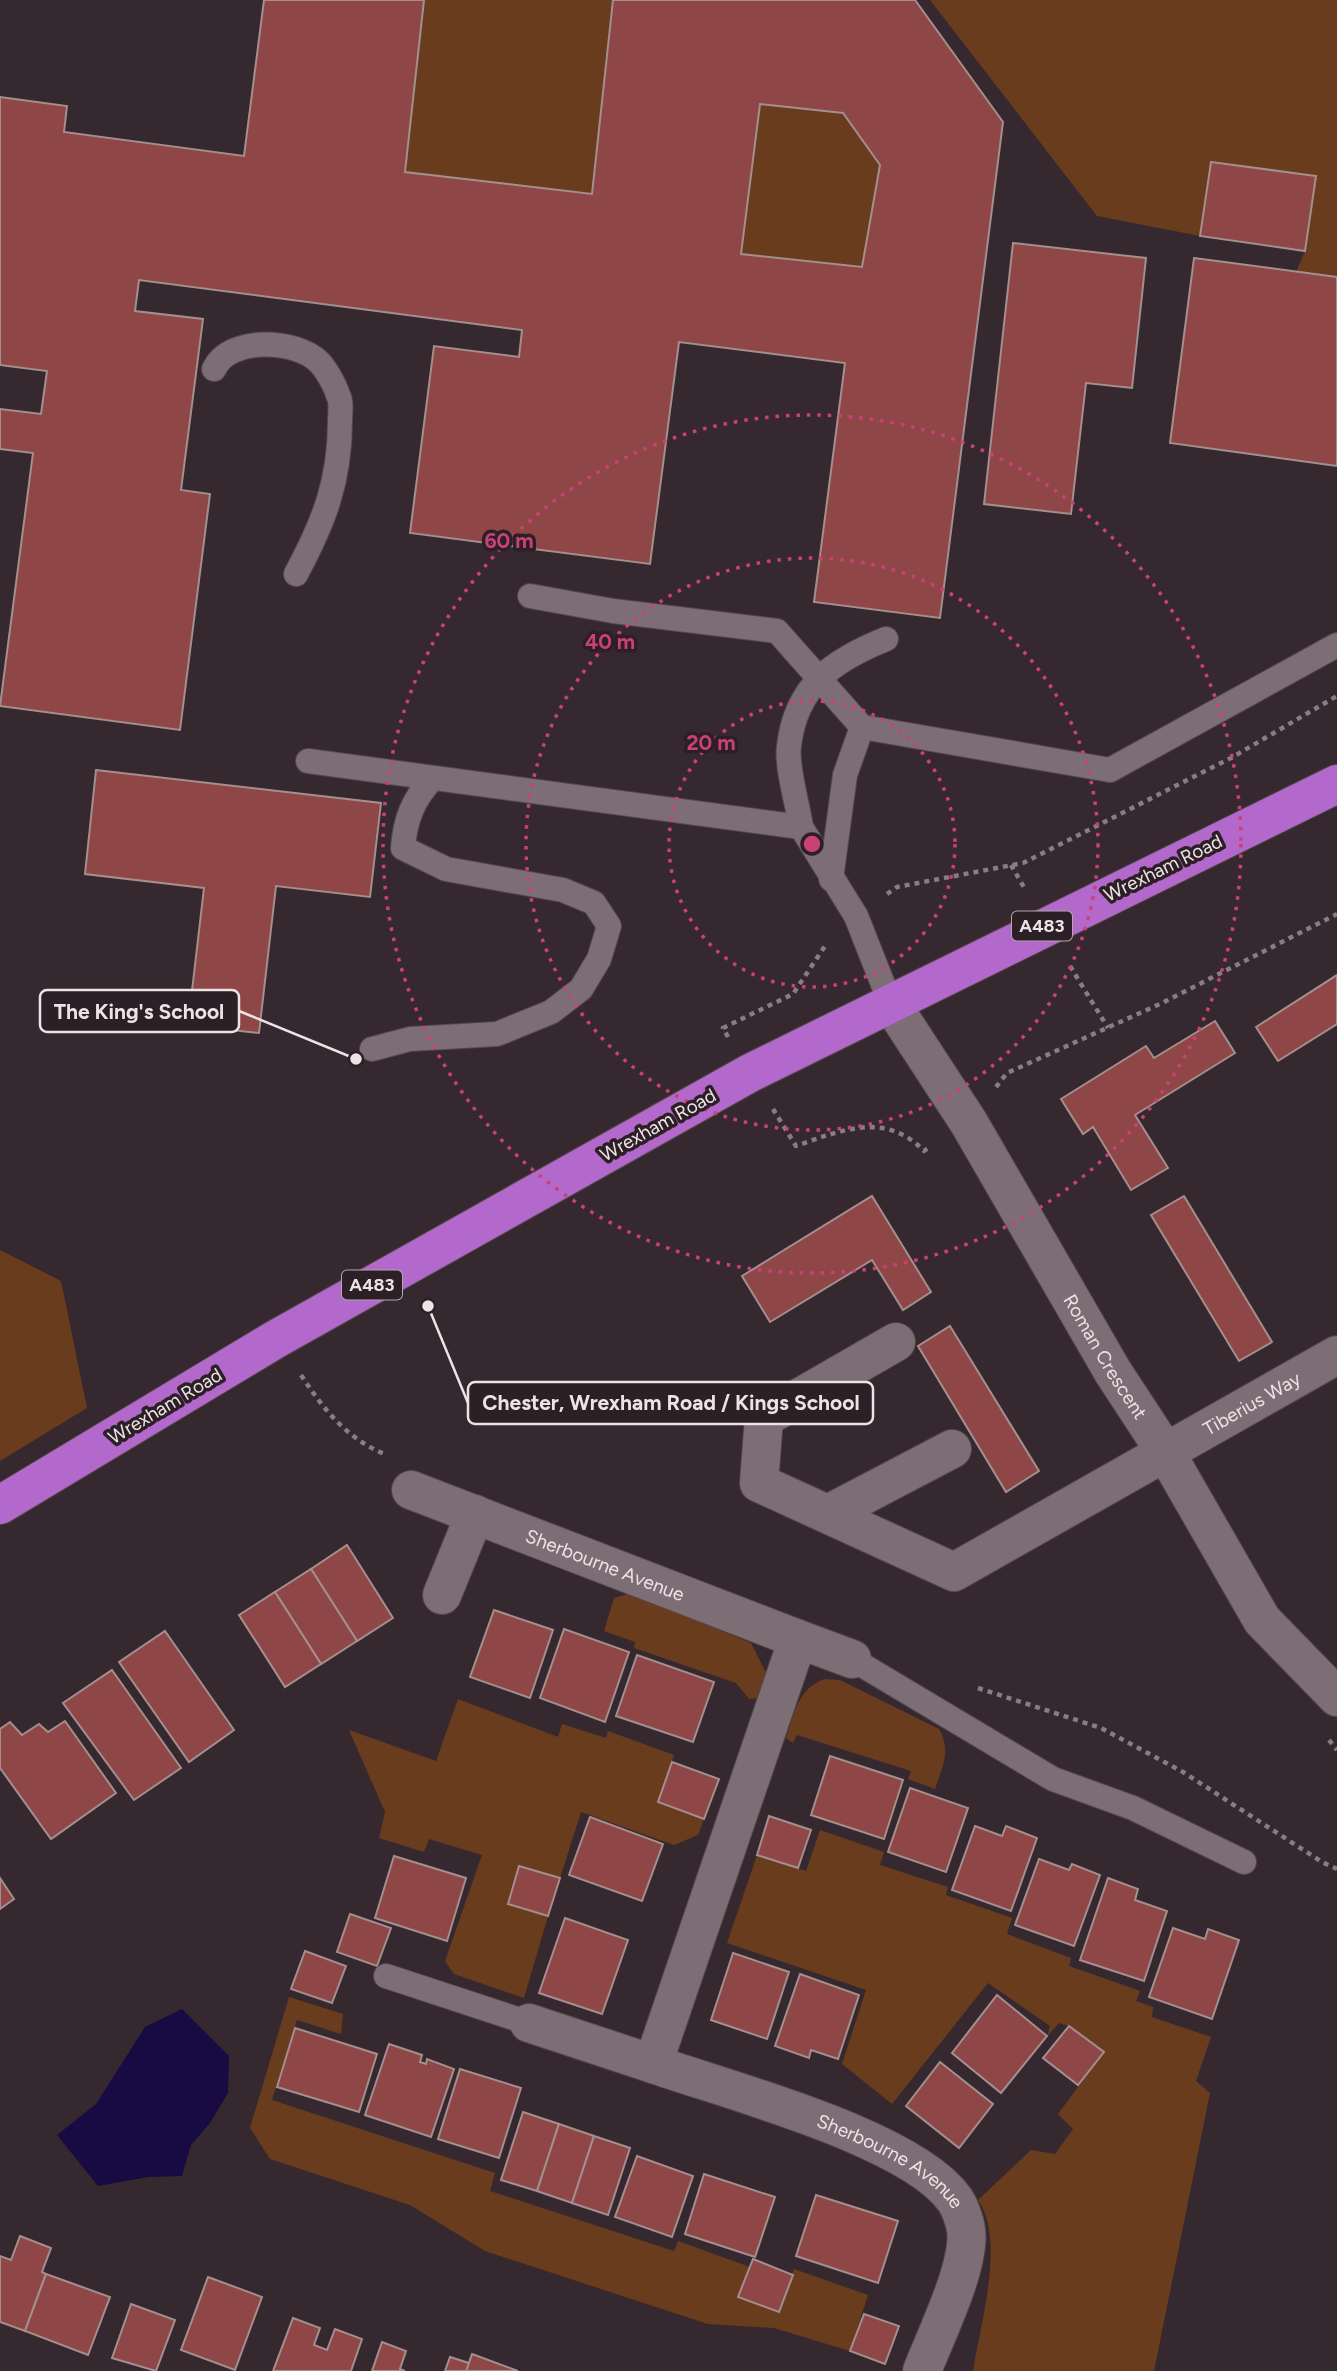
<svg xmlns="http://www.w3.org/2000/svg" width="1337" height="2371" viewBox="0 0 1337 2371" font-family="Figtree,sans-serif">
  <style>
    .green { fill: #6a3c1e }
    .water { fill: #180a43 }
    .building { fill: #8f4647; stroke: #a28f8e; stroke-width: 2; fill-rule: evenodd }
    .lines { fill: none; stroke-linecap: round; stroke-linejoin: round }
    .lane-casing { stroke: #53484d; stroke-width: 26 }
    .street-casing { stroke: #53484d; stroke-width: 40 }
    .highway-casing { stroke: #53484d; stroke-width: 40 }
    .path { stroke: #887d82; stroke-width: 4.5; stroke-dasharray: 5 5; stroke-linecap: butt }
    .lane { stroke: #7d6d74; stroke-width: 24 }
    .street { stroke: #7d6d74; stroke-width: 38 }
    .highway { stroke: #b369cb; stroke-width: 38 }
    .ring { fill: none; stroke: #ca4177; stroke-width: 3.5; stroke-dasharray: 3.5 7 }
    .labels { text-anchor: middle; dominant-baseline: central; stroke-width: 7; stroke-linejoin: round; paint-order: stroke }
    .shield { fill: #2c1f25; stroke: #b2a8ad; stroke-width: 2 }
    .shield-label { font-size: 18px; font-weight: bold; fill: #ece3e7 }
    .street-label { font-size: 19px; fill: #ece3e7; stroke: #2c1f25 }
    .centre { fill: #ca4177; stroke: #2c1f25; stroke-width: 3.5 }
    .ring-label { font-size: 21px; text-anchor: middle; font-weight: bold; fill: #ca4177; stroke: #2c1f25; stroke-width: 7; stroke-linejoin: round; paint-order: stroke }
    .leader { fill: none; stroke: #ece3e7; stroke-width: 2.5 }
    .callout-dot { fill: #ece3e7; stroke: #2c1f25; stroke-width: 2.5 }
    .callout { fill: #2c1f25; stroke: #ece3e7; stroke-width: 2.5 }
    .callout-label { font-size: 21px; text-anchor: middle; font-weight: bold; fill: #ece3e7 }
  </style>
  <rect width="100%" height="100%" fill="#36282f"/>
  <g class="green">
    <polygon points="424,0 613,0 592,194 405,172"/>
    <polygon points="930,0 1337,0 1337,277 1296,272 1305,251 1316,176 1212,162 1200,236 1097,216"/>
    <polygon points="760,104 843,113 880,165 862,267 741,254"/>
    <polygon points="0,1250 61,1281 87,1408 0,1461"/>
    <polygon points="631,1593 751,1643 766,1673 761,1698 749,1699 736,1683 634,1648 635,1642 604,1631 614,1598"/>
    <path d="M824,1679L840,1680L939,1729C951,1750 943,1766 935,1789L908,1779L911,1771L797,1735L793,1743L786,1738C795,1712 797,1690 824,1679Z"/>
    <polygon points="458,1699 558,1737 562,1724 606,1738 608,1731 674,1755 658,1802 704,1819 698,1835 674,1845 581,1812 560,1878 519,1866 508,1903 548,1916 524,1998 454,1974 445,1961 482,1855 429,1839 424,1852 379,1838 385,1812 349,1730 436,1761"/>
    <path d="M820,1830L884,1852L880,1865L948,1887L946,1895L1012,1918L1007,1934L1071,1958L1069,1966L1140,1991L1136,2001L1153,2007L1152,2017L1211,2037L1196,2081L1210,2093L1154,2371H973C980,2325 1006,2240 978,2200L1031,2150L1055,2154L1073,2129L1058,2114L1104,2052L1069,2026L1059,2023L1047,2036L1050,2026L988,1983L892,2104L842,2064L866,1990L727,1943L757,1855L806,1871Z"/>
    <polygon points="289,1997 343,2014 341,2034 297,2020 272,2100 495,2173 490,2191 674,2251 678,2241 750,2267 738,2297 778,2312 794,2269 868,2295 850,2351 774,2328 708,2324 485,2251 410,2205 270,2159 250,2128"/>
  </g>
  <polygon class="water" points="182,2009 229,2056 228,2093 210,2123 191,2145 182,2176 148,2177 98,2186 57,2135 96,2104 145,2027"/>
  <g class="building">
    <path d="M264,0H424L405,172L592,194L613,0H915L1003,122L940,618L814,602L845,363L679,342L650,564L410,533L434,346L519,357L522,330L139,280L135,311L203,319L181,490L210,494L180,730L0,706L33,453L0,449V409L41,414L47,371L0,365V97L67,106L64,132L244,156ZM760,104L843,113L880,165L862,267L741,254Z"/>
    <polygon points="1211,162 1316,176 1305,251 1200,236"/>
    <polygon points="1013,243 1146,258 1132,388 1086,383 1071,514 984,504"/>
    <polygon points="1194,258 1337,277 1337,466 1170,443"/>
    <polygon points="96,770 381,803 370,897 276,886 259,1033 188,1025 204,888 85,874"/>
    <polygon points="1337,975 1337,1024 1278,1061 1256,1027"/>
    <polygon points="1215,1021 1235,1053 1135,1115 1168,1168 1131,1190 1093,1127 1083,1134 1061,1099 1146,1046 1154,1058"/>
    <polygon points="872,1196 931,1292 903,1310 872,1260 770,1322 742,1276"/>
    <polygon points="1184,1196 1272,1342 1239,1361 1151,1215"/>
    <polygon points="950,1326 1039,1471 1006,1492 918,1346"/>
    <polygon points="347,1545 393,1618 357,1641 311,1569"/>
    <polygon points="311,1569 357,1641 321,1664 275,1592"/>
    <polygon points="275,1592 321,1664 285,1687 239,1615"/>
    <polygon points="494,1610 553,1630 530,1698 470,1677"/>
    <polygon points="564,1629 629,1652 605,1722 540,1698"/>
    <polygon points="165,1631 234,1730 189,1762 119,1662"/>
    <polygon points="637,1655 714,1682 693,1742 616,1716"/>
    <polygon points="112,1670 181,1768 134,1800 63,1703"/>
    <polygon points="65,1721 116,1793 51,1839 0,1768 0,1729 10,1722 22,1735 39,1724 48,1732"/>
    <polygon points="830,1756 903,1780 884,1839 811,1815"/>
    <polygon points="672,1762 719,1779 704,1819 658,1802"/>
    <polygon points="910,1788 968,1808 946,1872 888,1852"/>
    <polygon points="769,1816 811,1830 798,1868 757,1855"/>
    <polygon points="590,1817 663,1844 642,1901 569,1875"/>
    <polygon points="975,1826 1002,1836 1006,1826 1037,1838 1011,1911 952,1890"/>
    <polygon points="394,1856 466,1878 447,1941 375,1918"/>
    <polygon points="1039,1859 1069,1870 1072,1864 1100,1875 1074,1946 1015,1925"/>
    <polygon points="519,1866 560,1878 548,1916 508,1904"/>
    <polygon points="0,1878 14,1899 0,1909"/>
    <polygon points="1108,1878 1138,1889 1135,1900 1167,1911 1144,1981 1080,1960"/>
    <polygon points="350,1914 391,1928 377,1966 337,1952"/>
    <polygon points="565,1918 628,1940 602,2014 539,1993"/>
    <polygon points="1173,1928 1205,1939 1208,1929 1239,1940 1212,2019 1149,1997"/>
    <polygon points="305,1951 346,1966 332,2003 291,1989"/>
    <polygon points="733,1953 789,1972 767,2039 711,2020"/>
    <polygon points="800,1974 859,1995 838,2059 811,2050 809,2058 775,2046"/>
    <polygon points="997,1995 1047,2036 1001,2093 952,2053"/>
    <polygon points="1069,2026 1104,2052 1078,2085 1043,2058"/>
    <polygon points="295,2028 377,2054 359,2112 277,2087"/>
    <polygon points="389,2044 422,2055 420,2062 426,2064 427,2059 454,2069 431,2137 365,2115"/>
    <polygon points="940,2062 993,2104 959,2148 906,2106"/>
    <polygon points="460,2069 521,2088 499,2158 438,2139"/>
    <polygon points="523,2112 559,2124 537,2191 501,2180"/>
    <polygon points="559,2124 594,2136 572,2203 537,2191"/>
    <polygon points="594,2136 630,2148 608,2215 572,2203"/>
    <polygon points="637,2156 693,2176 672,2237 615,2217"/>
    <polygon points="704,2174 775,2197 755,2257 685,2234"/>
    <polygon points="816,2195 898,2221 878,2283 796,2256"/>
    <polygon points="20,2236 51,2248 42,2272 46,2274 25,2331 0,2322 0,2256 11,2260"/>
    <polygon points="753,2259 793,2275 779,2312 738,2297"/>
    <polygon points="46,2274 110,2297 88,2355 25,2331"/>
    <polygon points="208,2277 262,2297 235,2370 181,2350"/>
    <polygon points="131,2304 175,2320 156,2371 112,2358"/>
    <polygon points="864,2314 899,2326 885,2364 850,2351"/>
    <polygon points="293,2318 320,2328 314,2345 327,2350 335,2329 362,2339 351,2371 273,2371"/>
    <polygon points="382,2342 406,2351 400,2369 405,2371 372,2371"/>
    <polygon points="472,2354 518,2371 466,2371"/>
    <polygon points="450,2357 469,2363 466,2371 445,2371"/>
  </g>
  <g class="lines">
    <defs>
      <g id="lane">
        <path d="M214,369C229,336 296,339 319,362C326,369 335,385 338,395C342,402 340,413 340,421C340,481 324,522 296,574"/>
        <polyline points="530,596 613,611 777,631 862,727 1110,770 1337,645"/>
        <polyline points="308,761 801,827 856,916 890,1002"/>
        <path d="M801,827C798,805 786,767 789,746C796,685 834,660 886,639"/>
        <polyline points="831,879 845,775 862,727"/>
        <path d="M372,1049L410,1039L497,1034L551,1012L581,989L599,959L609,926L594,903L563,890L446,869L403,848C405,820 413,799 433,778"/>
        <polyline points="852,1659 1053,1779 1133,1808 1244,1862"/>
        <polyline points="386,1976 529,2023"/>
      </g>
      <g id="street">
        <path id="s1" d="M890,1002L969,1123L1113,1372L1166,1453L1262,1620L1337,1697"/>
        <path id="s2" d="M896,1342L764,1418L759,1483L954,1572L1337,1355"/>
        <path id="s3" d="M411,1490L798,1639L653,2064C727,2090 912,2138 955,2200C960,2207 965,2222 966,2230C971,2265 935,2337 922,2371"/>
        <polyline points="828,1514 952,1449"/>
        <polyline points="442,1595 475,1514"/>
        <polyline points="798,1639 852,1659"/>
        <polyline points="529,2023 653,2064"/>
      </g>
      <polyline id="highway" points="0,1505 276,1339 750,1073 1337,784"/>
    </defs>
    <use href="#lane" class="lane-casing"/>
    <use href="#street" class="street-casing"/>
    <use href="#highway" class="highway-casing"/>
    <g class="path">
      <polyline points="1011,865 1025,889"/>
      <polyline points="887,894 897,887 1023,863 1231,758 1337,696"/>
      <polyline points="1070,966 1108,1028"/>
      <polyline points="728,1037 723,1028 793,994 827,943"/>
      <polyline points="996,1087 1007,1073 1160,1004 1337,914"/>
      <path d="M773,1109L796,1146C842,1130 885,1111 924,1151L931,1146"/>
      <path d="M301,1375C324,1410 348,1440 387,1455"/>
      <polyline points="978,1688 1101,1728 1183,1772 1322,1862 1337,1869"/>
      <polyline points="1329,1740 1337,1750"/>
    </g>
    <use href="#lane" class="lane"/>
    <use href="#street" class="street"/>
    <use href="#highway" class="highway"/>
  </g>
  <g class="ring">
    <circle cx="812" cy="844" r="143"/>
    <circle cx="812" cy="844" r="286"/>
    <circle cx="812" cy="844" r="429"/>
  </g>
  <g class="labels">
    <g class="shield">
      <rect x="1012" y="911.5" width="60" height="29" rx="5"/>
      <rect x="342" y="1270.5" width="60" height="29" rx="5"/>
    </g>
    <g class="shield-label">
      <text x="1042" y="926">A483</text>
      <text x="372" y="1285">A483</text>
    </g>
    <g class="street-label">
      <text transform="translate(1163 868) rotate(-26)">Wrexham Road</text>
      <text transform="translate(658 1125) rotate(-29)">Wrexham Road</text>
      <text stroke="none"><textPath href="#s1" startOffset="415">Roman Crescent</textPath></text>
      <text stroke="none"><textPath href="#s2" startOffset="774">Tiberius Way</textPath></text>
      <text transform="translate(165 1406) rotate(-31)">Wrexham Road</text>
      <text stroke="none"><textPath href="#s3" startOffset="208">Sherbourne Avenue</textPath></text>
      <text stroke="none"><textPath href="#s3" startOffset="1122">Sherbourne Avenue</textPath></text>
    </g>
  </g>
  <circle cx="812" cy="844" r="10" class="centre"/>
  <g class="ring-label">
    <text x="509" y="548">60 m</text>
    <text x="610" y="649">40 m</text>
    <text x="711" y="750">20 m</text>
  </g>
  <path class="leader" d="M356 1059L239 1011M428 1306L468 1403"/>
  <g class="callout-dot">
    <circle cx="356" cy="1059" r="7"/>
    <circle cx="428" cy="1306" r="7"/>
  </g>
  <g class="callout">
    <rect x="40" y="990" width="199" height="42" rx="7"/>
    <rect x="468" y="1382" width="405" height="42" rx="7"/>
  </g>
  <g class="callout-label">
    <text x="139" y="1019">The King's School</text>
    <text x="671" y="1410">Chester, Wrexham Road / Kings School</text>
  </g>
</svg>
